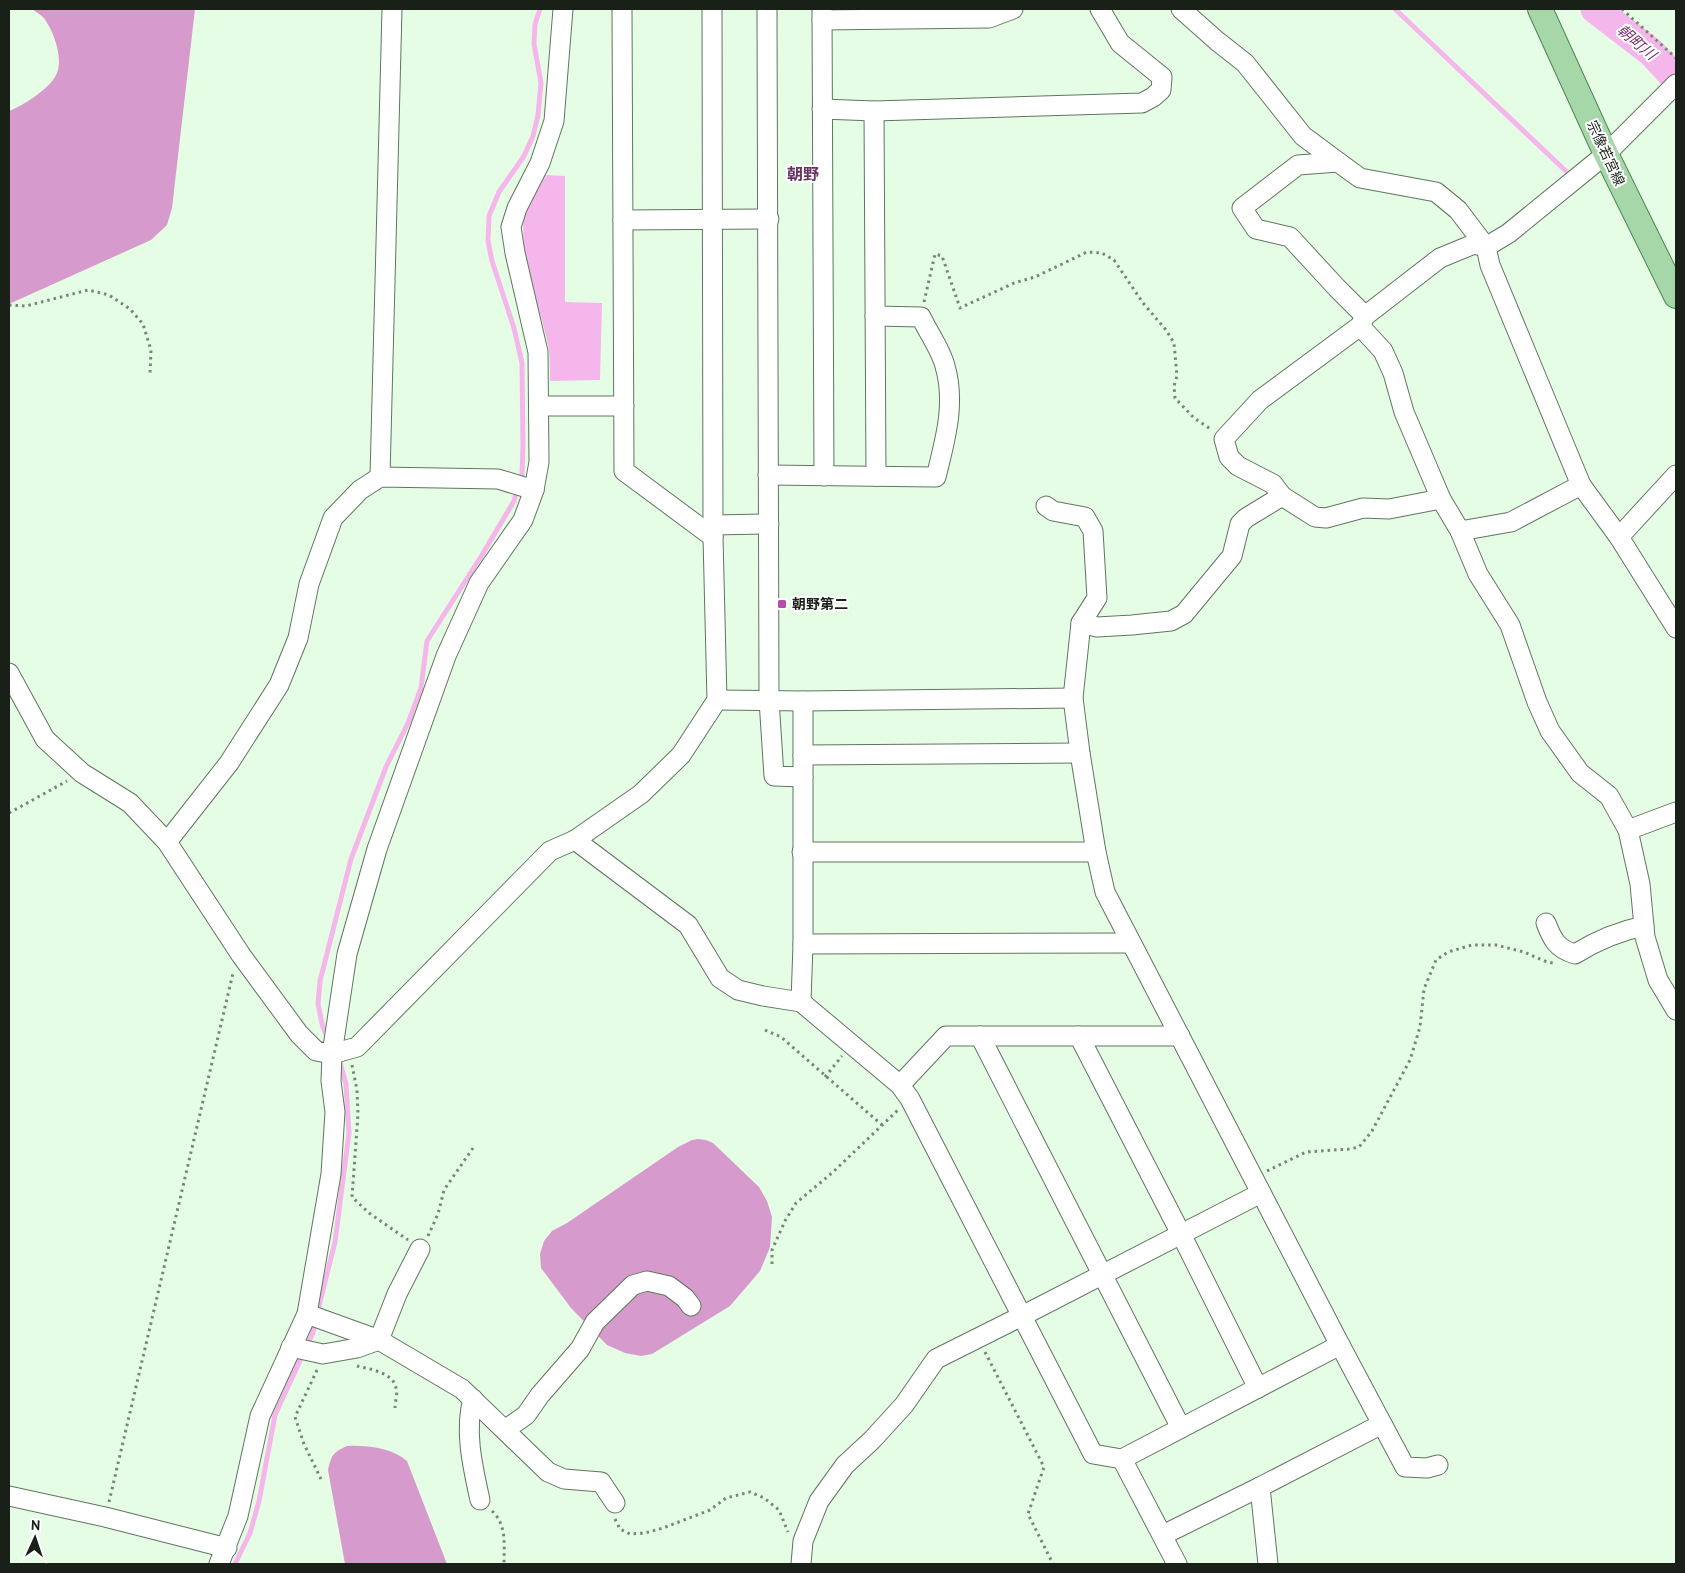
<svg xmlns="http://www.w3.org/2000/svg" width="1685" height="1573" viewBox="0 0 1685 1573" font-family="'PT Sans','Noto Sans JP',sans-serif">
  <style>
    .forest { fill: #d69acd }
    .water { fill: #f5b7eb }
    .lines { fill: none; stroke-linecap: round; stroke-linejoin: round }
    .stream { stroke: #f5b7eb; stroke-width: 5 }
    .river { stroke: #f5b7eb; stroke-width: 29 }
    .minor-casing { stroke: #607560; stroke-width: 21 }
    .major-casing { stroke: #4d8550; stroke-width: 26 }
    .path { stroke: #778676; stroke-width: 3; stroke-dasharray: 2.5 4; stroke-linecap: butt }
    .minor { stroke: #fff; stroke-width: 19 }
    .major { stroke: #a6d7a8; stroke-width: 24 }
    .poi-dot { fill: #b84cac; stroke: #fff; stroke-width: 2 }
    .labels { text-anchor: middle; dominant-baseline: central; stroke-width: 4; stroke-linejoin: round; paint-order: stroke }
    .street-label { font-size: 14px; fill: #182018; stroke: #fff }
    .poi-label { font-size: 14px; font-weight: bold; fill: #182018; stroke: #fff; text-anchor: start }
    .water-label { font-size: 15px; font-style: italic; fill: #7a3371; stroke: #fff }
    .quarter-label { font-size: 16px; font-weight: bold; fill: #683362; stroke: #fff }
  </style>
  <rect width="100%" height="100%" fill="#e6fde5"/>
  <g class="forest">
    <path d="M32,9H195L172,208L167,225L151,240L9,304V111C23,106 48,89 55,77C65,61 54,32 44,18C41,15 36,12 32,9Z"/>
    <polygon points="698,1139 706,1140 713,1143 759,1187 767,1201 772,1217 770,1247 760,1271 730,1306 652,1354 641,1356 625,1353 607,1345 571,1308 541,1268 540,1254 544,1241 552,1231 567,1223 678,1147 692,1140"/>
    <path d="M347,1446C367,1445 392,1448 407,1461L447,1564H345L328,1470C331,1456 333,1452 347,1446Z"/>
  </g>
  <path class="water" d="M546,175L565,176V302L602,303L600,380L550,381C550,371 550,360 549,350C543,313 516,251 525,215C529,201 539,188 546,175Z"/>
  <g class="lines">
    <g class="stream">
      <polyline points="1395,9 1570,175"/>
      <polyline points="520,481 522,475 523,445 522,363 514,328 492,261 488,241 489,216 499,192 524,156 533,136 538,115 541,83 534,44 535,24 540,9"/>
      <polyline points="328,1038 323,1028 318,1004 320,981 351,859 386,767 408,723 421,688 427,641 482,555 514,501 517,490"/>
      <polyline points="317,1314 335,1242 349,1133 346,1084 339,1059"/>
      <polyline points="306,1347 313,1333 315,1322"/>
      <polyline points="235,1564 250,1533 259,1501 275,1415 303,1354"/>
    </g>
    <polyline class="river" points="1595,9 1651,52 1676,79"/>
    <defs>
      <g id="minor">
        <polyline points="622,9 624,471 713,537"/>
        <polyline points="767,9 769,700 774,776 803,777"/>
        <polyline points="822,9 824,476"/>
        <polyline points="1181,9 1217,41 1245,63 1303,136 1338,162 1360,178 1436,192 1458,210 1486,247 1490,265 1581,485 1619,537 1676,628"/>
        <polyline points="822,20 989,18 1013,9"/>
        <polyline points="822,109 874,111 1142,103 1153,97 1161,90 1162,77 1120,43 1100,9"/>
        <polyline points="874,111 876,476"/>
        <polyline points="1338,162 1298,165 1242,208 1256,229 1290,237 1337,288 1365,316"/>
        <polyline points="623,220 769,219"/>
        <polyline points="1360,326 1383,351 1393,373 1404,412 1441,499 1460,531 1478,574 1510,625 1537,702 1550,731 1580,773 1609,796 1628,830 1640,884 1645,937 1658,980 1676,1010"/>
        <polyline points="539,406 624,406"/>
        <path d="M768,475L936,477C945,440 956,404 945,366C941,350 928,332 921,317L875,316"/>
        <polyline points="380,477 392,9"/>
        <polyline points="1282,496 1315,517 1326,518 1363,508 1389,509 1441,499"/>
        <polyline points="1046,506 1053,511 1085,517 1093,531 1097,598 1081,623"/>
        <polyline points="714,525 769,524"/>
        <polyline points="1460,531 1511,522 1581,485"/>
        <polyline points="1619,537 1676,475"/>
        <polyline points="9,673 45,739 82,773 130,803 167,842 241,955 299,1034 316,1051 332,1054 357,1047 550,851 575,840 641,794 681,755 717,700 713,537 712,9"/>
        <polyline points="717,700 803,701 1073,698"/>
        <polyline points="803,755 1080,753"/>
        <polyline points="1628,830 1676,812"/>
        <polyline points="575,840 688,925 720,978 738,990 763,996 801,1002 900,1085 910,1099 1093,1454 1122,1459 1340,1345"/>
        <polyline points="167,842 229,763 279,685 298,638 309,584 333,518 360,490 380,477 498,479 534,490"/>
        <polyline points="802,852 1096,852"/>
        <path d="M1546,923C1552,939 1557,949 1575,954C1596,941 1619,931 1644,926"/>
        <polyline points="803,944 1131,943"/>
        <polyline points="801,1002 803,944 803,701"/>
        <polyline points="980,1036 1181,1428"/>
        <polyline points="1079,1036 1181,1234 1258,1388"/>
        <polyline points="900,1085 946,1036 1180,1036"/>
        <polyline points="307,1314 379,1340 462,1389 548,1472 564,1479 601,1482 615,1503"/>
        <polyline points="291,1347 323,1354 357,1348 379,1340 397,1294 420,1249"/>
        <path d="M473,1399C464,1431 473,1468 480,1500"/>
        <polyline points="505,1430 526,1415 540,1395 580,1349 595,1322 633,1285 647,1281 669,1286 685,1298 691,1306"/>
        <polyline points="1122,1459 1177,1564"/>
        <polyline points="1438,1465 1427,1468 1405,1467 1340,1345 1105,892 1096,852 1080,753 1073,698 1081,623 1097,627 1132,625 1171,621 1184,614 1232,556 1240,524 1246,518 1282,496 1273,484 1238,466 1229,457 1224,439 1260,400 1360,326 1365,316 1440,258 1474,244 1486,247 1509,233 1606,154 1676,84"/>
        <polyline points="9,1496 105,1517 227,1548"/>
        <polyline points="1163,1535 1260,1487"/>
        <polyline points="219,1564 238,1516 260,1416 307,1314 331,1174 335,1112 331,1081 332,1054 347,954 377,849 446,656 479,583 523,520 534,490 539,462 538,352 515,253 511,227 517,208 540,163 554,121 563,9"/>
        <polyline points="801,1564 803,1541 819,1501 845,1465 872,1440 904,1405 936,1359 1022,1316 1261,1193"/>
        <polyline points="1268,1564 1260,1487 1382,1424"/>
      </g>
      <polyline id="major" points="1540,9 1606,154 1676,296"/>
    </defs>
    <use href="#minor" class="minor-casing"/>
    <use href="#major" class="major-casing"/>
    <g class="path">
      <polyline points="1622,9 1676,58"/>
      <polyline points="924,302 935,254 942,256 960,308 1014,283 1035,277 1087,252 1102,253 1114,260 1143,303 1166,330 1174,343 1177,376 1174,386 1175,398 1194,418 1212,430"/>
      <polyline points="9,305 26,306 88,290 109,295 130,309 143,324 151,350 150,374"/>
      <polyline points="9,813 67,781"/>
      <polyline points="765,1030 781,1037 882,1125"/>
      <polyline points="352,1065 357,1090 358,1114 352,1197 369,1213 408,1240"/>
      <polyline points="825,1077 842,1056"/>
      <polyline points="1267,1171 1306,1152 1349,1149 1359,1147 1372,1131 1410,1060 1420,1027 1424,989 1436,960 1448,952 1472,945 1496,945 1524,952 1547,962 1553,963"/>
      <polyline points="428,1236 438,1214 444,1190 473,1148"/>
      <polyline points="772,1264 772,1250 785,1221 796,1203 833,1172 899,1109"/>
      <polyline points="985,1352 1044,1467 1028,1514 1053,1564"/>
      <path d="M357,1366C369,1369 393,1372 396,1388C398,1393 395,1402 395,1408"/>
      <polyline points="317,1370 295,1417 304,1444 321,1479"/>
      <polyline points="109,1502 233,973"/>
      <path d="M492,1511C507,1525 504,1545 504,1564"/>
      <polyline points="615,1519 620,1529 630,1534 645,1533 663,1528 710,1510 726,1498 750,1492 764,1498 779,1510 788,1532"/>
    </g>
    <use href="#minor" class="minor"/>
    <use href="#major" class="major"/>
  </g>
  <rect class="poi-dot" x="777" y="599" width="10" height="10" rx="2.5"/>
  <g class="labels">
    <g class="street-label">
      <text transform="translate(1606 153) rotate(65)">宗像若宮線</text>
    </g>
    <g class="poi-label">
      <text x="792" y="604">朝野第二</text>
    </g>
    <g class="water-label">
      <text transform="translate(1637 42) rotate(40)">朝町川</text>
    </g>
    <g class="quarter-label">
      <text x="803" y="174">朝野</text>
    </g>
  </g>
  <rect width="1685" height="1573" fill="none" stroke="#182018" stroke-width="20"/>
  <g transform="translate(35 1538) rotate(3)" stroke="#ffffff" stroke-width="4" paint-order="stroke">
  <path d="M0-4L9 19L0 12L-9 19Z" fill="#182018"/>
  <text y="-8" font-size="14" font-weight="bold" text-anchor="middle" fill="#182018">N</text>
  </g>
</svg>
